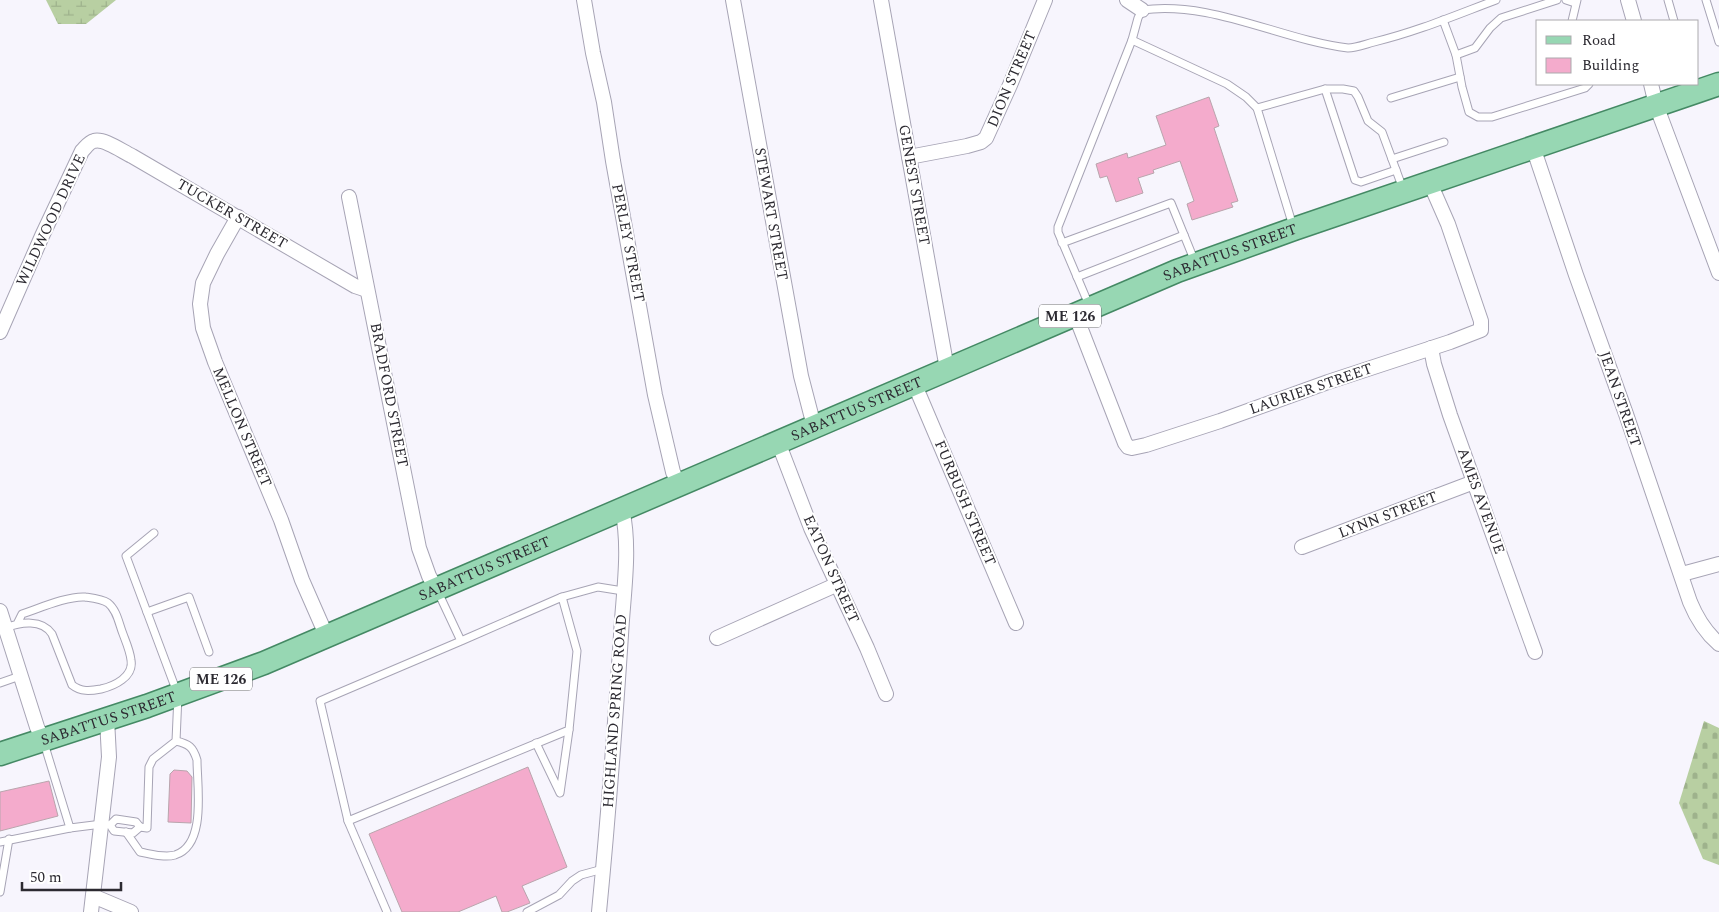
<svg xmlns="http://www.w3.org/2000/svg" width="1719" height="912" viewBox="0 0 1719 912" font-family="Spectral,serif">
  <style>
    .wetland { fill: url(#wetland-marsh) }
    .cemetery { fill: url(#cemetery-stones) }
    .building { fill: #f4abcc; stroke: #b9a5ad }
    .lines { fill: none; stroke-linecap: round; stroke-linejoin: round }
    .lane-casing { stroke: #a7a4b5; stroke-width: 9 }
    .street-casing { stroke: #a7a4b5; stroke-width: 16 }
    .primary-casing { stroke: #448964; stroke-width: 25 }
    .lane { stroke: #fff; stroke-width: 7 }
    .street { stroke: #fff; stroke-width: 14 }
    .primary { stroke: #97d7b3; stroke-width: 22 }
    .labels { text-anchor: middle; dominant-baseline: central; stroke-width: 4; stroke-linejoin: round; paint-order: stroke }
    .shield { fill: #fff; stroke: #6b6a6f; stroke-width: 1 }
    .shield-label { font-size: 14px; font-weight: bold; fill: #2c2a31 }
    .street-label { font-size: 15px; fill: #2c2a31; stroke: #fff }
  </style>
  <defs>
    <pattern id="wetland-marsh" width="20" height="14" patternUnits="userSpaceOnUse" patternTransform="scale(1.25)"><rect width="20" height="14" fill="#b8cfa2"/><path d="M1 5h8M5 5V1M11 12h8M15 12V8" fill="none" stroke="#9eb28c"/></pattern>
    <pattern id="cemetery-stones" width="16" height="16" patternUnits="userSpaceOnUse" patternTransform="scale(1.25)"><rect width="16" height="16" fill="#b8cfa2"/><path d="M2 7V4a2 2 0 0 1 4 0v3zM10 15v-3a2 2 0 0 1 4 0v3z" fill="#9eb28c"/></pattern>
  </defs>
  <rect width="100%" height="100%" fill="#f7f5fd"/>
  <polygon class="wetland" points="46,0 116,0 86,24 58,24"/>
  <polygon class="cemetery" points="1704,721 1719,728 1719,865 1703,859 1679,803"/>
  <g class="building">
    <polygon points="1209,97 1219,126 1214,128 1238,201 1231,203 1233,207 1192,220 1187,204 1194,201 1180,161 1153,170 1154,173 1138,178 1143,193 1116,202 1107,176 1100,178 1096,164 1127,153 1128,158 1166,145 1156,116"/>
    <polygon points="528,767 567,867 522,886 530,903 507,912 502,912 496,896 458,912 402,912 369,834"/>
    <polygon points="174,770 187,771 192,777 191,823 168,822 170,774"/>
    <polygon points="49,781 58,816 0,831 0,792"/>
  </g>
  <g class="lines">
    <defs>
      <g id="lane">
        <polyline points="1566,0 1575,3"/>
        <polyline points="1668,0 1674,21"/>
        <polyline points="1706,0 1719,42"/>
        <polyline points="1443,20 1456,55 1462,87 1469,112 1478,117 1492,117 1585,88 1589,84"/>
        <polyline points="1572,21 1577,0"/>
        <polyline points="1132,40 1227,84 1246,97 1257,108 1293,226"/>
        <polyline points="1456,55 1475,48 1490,28 1501,18 1557,0"/>
        <polyline points="1325,89 1355,180 1361,182 1396,170"/>
        <polyline points="1391,98 1460,77"/>
        <polyline points="1257,108 1325,89 1343,89 1354,91 1358,97 1368,121 1382,132 1403,189"/>
        <polyline points="1392,159 1444,142"/>
        <polyline points="1062,243 1171,203 1195,262"/>
        <polyline points="1077,277 1184,235"/>
        <path d="M1089,305L1058,232V227L1132,40L1138,18L1142,10C1211,0 1281,40 1348,48C1356,48 1366,44 1374,42C1416,32 1456,15 1496,0"/>
        <polyline points="438,592 461,641 320,701 348,821 569,730 577,651 562,597 461,641"/>
        <polyline points="562,597 598,587 623,591"/>
        <polyline points="147,612 189,597 209,652"/>
        <path d="M5,628C21,622 42,619 52,634L72,685C81,692 90,691 101,689C114,686 134,677 131,660C130,651 126,642 123,634C119,624 117,610 108,603C102,599 92,598 85,597C67,596 40,608 22,614L17,624"/>
        <polyline points="0,683 20,676"/>
        <polyline points="44,743 70,828 102,824 110,825 114,831 133,833 140,827 147,828 149,767 153,759 176,741 178,695 126,556 154,533"/>
        <polyline points="536,743 560,793 569,730"/>
        <polyline points="348,821 387,912"/>
        <polyline points="110,825 116,819 136,822 140,827"/>
        <path d="M126,832L140,852C151,854 164,858 175,855C207,845 197,786 197,760C193,747 189,744 176,741"/>
        <polyline points="0,842 70,828"/>
        <polyline points="0,892 9,839"/>
        <polyline points="527,912 559,895 572,881 581,875 603,869"/>
      </g>
      <g id="street">
        <polyline points="584,0 593,53 604,102 613,161 655,395 673,472 679,485"/>
        <polyline points="733,0 801,376 814,426"/>
        <polyline points="881,0 947,369"/>
        <polyline points="1127,0 1142,10"/>
        <polyline points="1628,0 1634,21"/>
        <polyline points="1651,84 1656,105 1719,273"/>
        <path d="M1533,147L1576,275L1626,414L1690,602C1697,619 1705,632 1719,644"/>
        <polyline points="909,157 967,146 981,142 986,138 1010,85 1045,0"/>
        <polyline points="349,197 419,548 429,576 437,590"/>
        <polyline points="238,217 217,254 203,283 200,304 203,328 215,362 281,520 302,580 327,637"/>
        <polyline points="1075,314 1125,443 1128,447 1132,448 1146,445 1220,421 1328,382 1450,342 1481,330 1481,321 1448,224 1430,183"/>
        <path d="M0,332L42,236L82,151C86,147 89,142 94,141C104,138 123,152 132,156L355,286L367,290"/>
        <polyline points="1431,348 1434,364 1450,415 1535,652"/>
        <polyline points="914,383 1016,623"/>
        <polyline points="778,442 811,528 867,648 886,694"/>
        <polyline points="1302,547 1474,482"/>
        <polyline points="1682,574 1719,564"/>
        <polyline points="0,611 37,727 43,740"/>
        <polyline points="717,638 838,584"/>
        <polyline points="93,896 131,912"/>
        <polyline points="91,912 109,757 107,719"/>
        <path d="M599,912C608,820 615,727 621,635C623,595 631,549 622,509"/>
      </g>
      <g id="primary">
        <path id="s1" d="M0,754L147,706L264,663L1177,271L1294,229L1719,84"/>
      </g>
    </defs>
    <use href="#lane" class="lane-casing"/>
    <use href="#street" class="street-casing"/>
    <use href="#primary" class="primary-casing"/>
    <use href="#lane" class="lane"/>
    <use href="#street" class="street"/>
    <use href="#primary" class="primary"/>
  </g>
  <g class="labels">
    <g class="shield">
      <rect x="1039" y="304.5" width="62" height="23" rx="4"/>
      <rect x="190" y="667.5" width="62" height="23" rx="4"/>
    </g>
    <g class="shield-label">
      <text x="1070" y="316">ME 126</text>
      <text x="221" y="679">ME 126</text>
    </g>
    <g class="street-label">
      <text transform="translate(1012 79) rotate(-67)">DION STREET</text>
      <text transform="translate(914 185) rotate(80)">GENEST STREET</text>
      <text transform="translate(232 214) rotate(30)">TUCKER STREET</text>
      <text transform="translate(771 214) rotate(80)">STEWART STREET</text>
      <text transform="translate(51 220) rotate(-65)">WILDWOOD DRIVE</text>
      <text transform="translate(628 243) rotate(79)">PERLEY STREET</text>
      <text stroke="none"><textPath href="#s1" startOffset="1329">SABATTUS STREET</textPath></text>
      <text transform="translate(1311 389) rotate(-19)">LAURIER STREET</text>
      <text transform="translate(389 395) rotate(79)">BRADFORD STREET</text>
      <text transform="translate(1620 399) rotate(71)">JEAN STREET</text>
      <text stroke="none"><textPath href="#s1" startOffset="924">SABATTUS STREET</textPath></text>
      <text transform="translate(242 427) rotate(67)">MELLON STREET</text>
      <text transform="translate(1481 501) rotate(70)">AMES AVENUE</text>
      <text transform="translate(965 503) rotate(67)">FURBUSH STREET</text>
      <text transform="translate(1388 515) rotate(-21)">LYNN STREET</text>
      <text stroke="none"><textPath href="#s1" startOffset="519">SABATTUS STREET</textPath></text>
      <text transform="translate(831 569) rotate(66)">EATON STREET</text>
      <text transform="translate(615 711) rotate(-86)">HIGHLAND SPRING ROAD</text>
      <text stroke="none"><textPath href="#s1" startOffset="114">SABATTUS STREET</textPath></text>
    </g>
  </g>
  <rect x="1536" y="20" width="162" height="65" fill="#ffffff" stroke="#abaaad"/>
  <rect x="1546" y="36" width="25" height="8" fill="#97d7b3" stroke="#abaaad"/>
  <text x="1582" y="45" font-size="15" fill="#2c2a31">Road</text>
  <rect x="1546" y="58" width="25" height="15" fill="#f4abcc" stroke="#abaaad"/>
  <text x="1582" y="70" font-size="15" fill="#2c2a31">Building</text>
  <path d="M22 882v8h99v-8" fill="none" stroke="#2c2a31" stroke-width="2.5"/>
  <text x="30" y="882" font-size="15" fill="#2c2a31" stroke="#ffffff" stroke-width="4" paint-order="stroke">50 m</text>
</svg>
